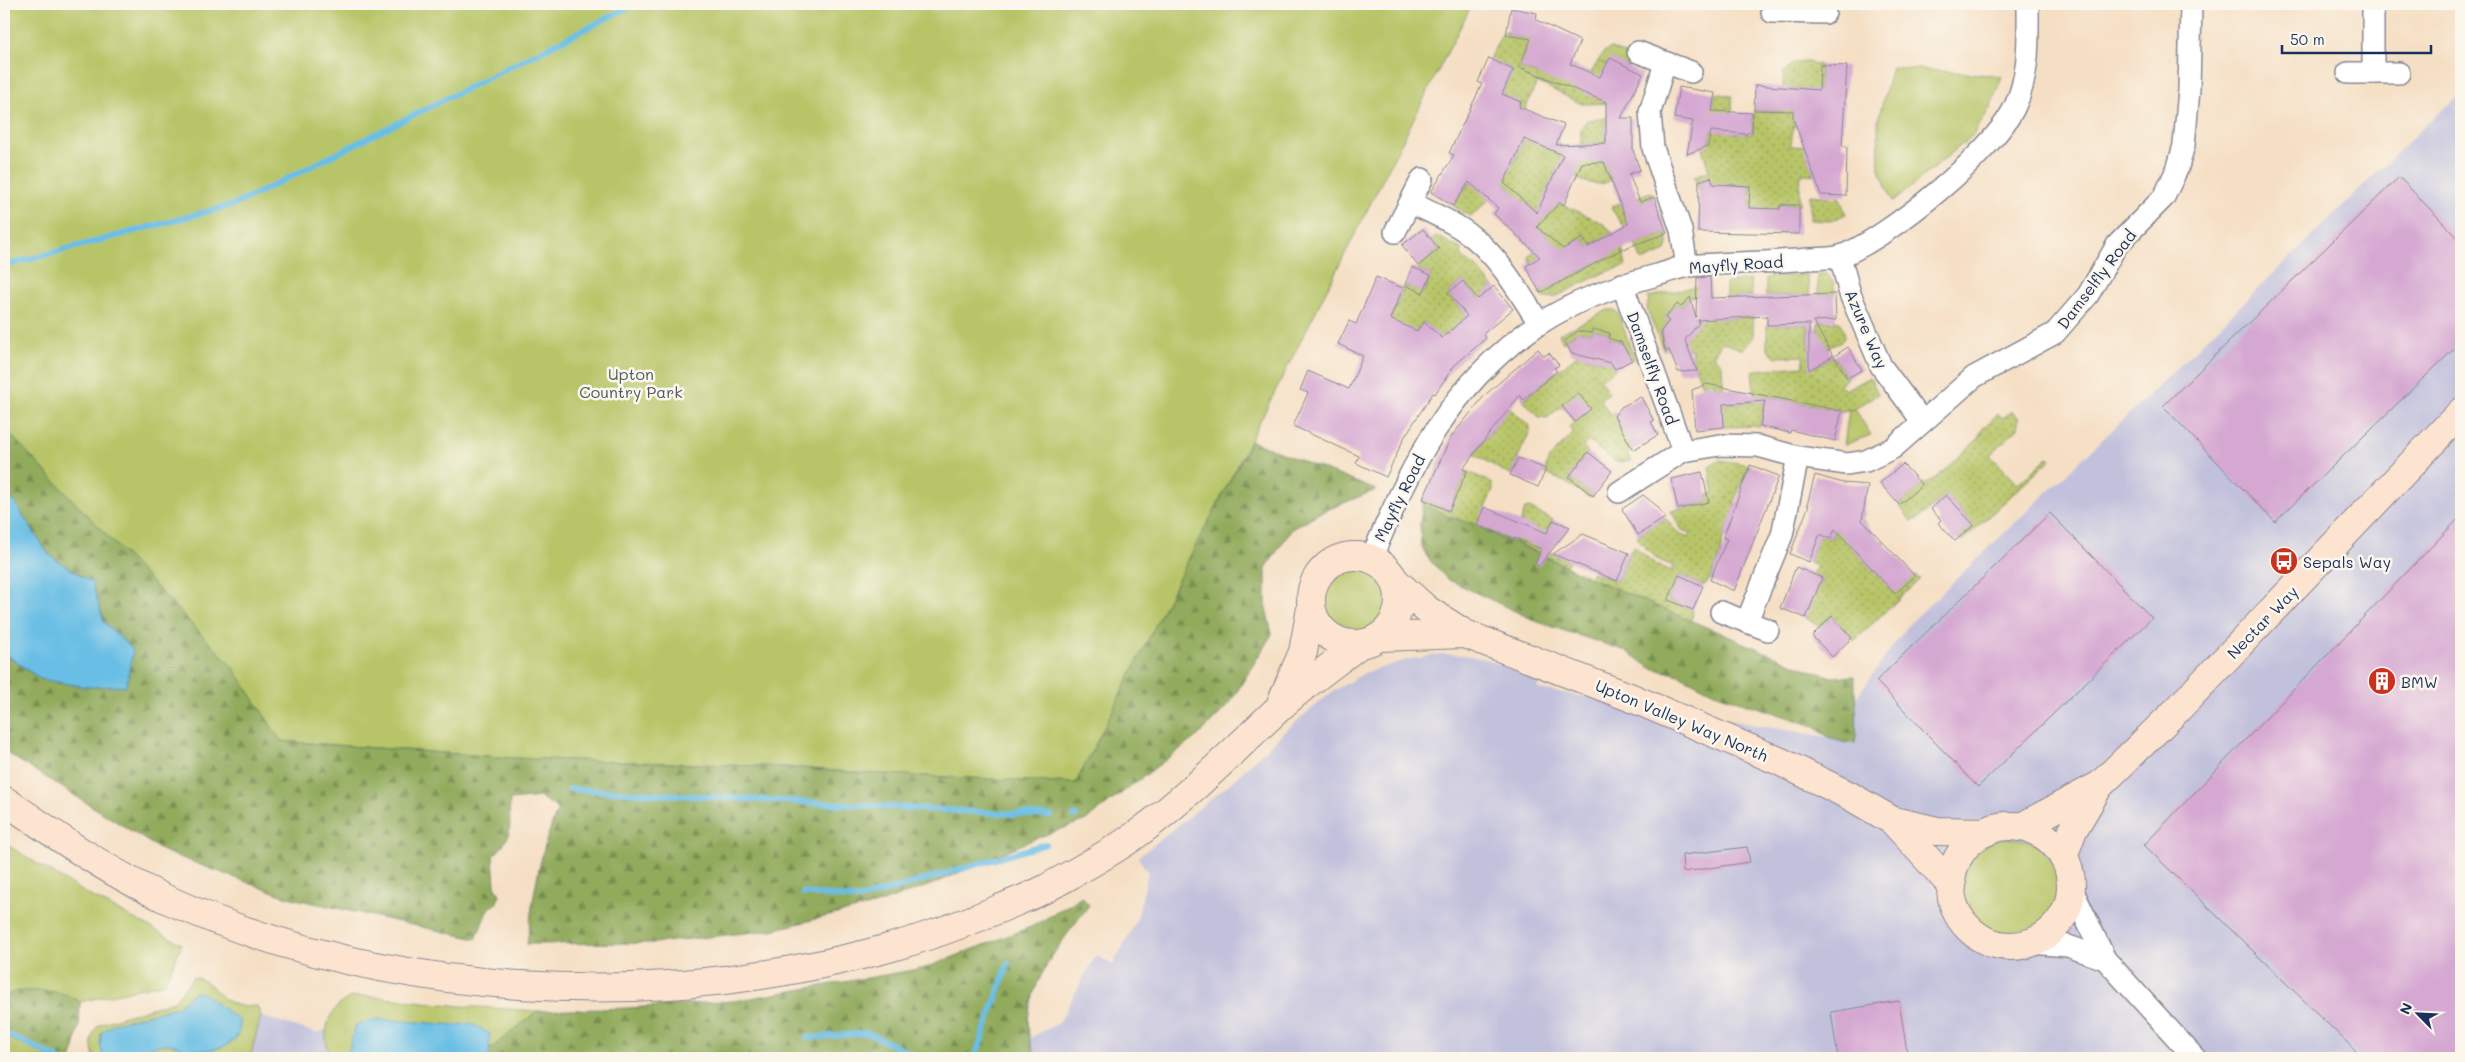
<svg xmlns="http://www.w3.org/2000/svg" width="2465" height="1062" viewBox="0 0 2465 1062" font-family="Mali,sans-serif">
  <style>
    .industrial { fill: #c2c1dc }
    .green { fill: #b7c567; stroke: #697a62 }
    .forest { fill: url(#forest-firs); stroke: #566c5d }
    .garden { fill: url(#garden-dots); stroke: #697a62; fill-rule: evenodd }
    .water { fill: #69bee5; stroke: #4276a2 }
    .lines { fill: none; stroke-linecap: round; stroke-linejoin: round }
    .stream { stroke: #69bee5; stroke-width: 6 }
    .building { fill: #d5a8d2; fill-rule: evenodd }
    .street-casing { stroke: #888791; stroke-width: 24 }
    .secondary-casing { stroke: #888791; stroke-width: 30 }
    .street { stroke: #fff; stroke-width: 21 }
    .secondary { stroke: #fde4d1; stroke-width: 28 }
    .labels { text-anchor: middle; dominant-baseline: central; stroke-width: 5; stroke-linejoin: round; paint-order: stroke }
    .street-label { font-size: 16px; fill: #1b2f5e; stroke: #fbf7ec }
    .park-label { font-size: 16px; fill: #4a5c61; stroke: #fbf7ec }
    .poi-label { font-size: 16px; fill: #1b2f5e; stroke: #fbf7ec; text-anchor: start }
  </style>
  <defs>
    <pattern id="forest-firs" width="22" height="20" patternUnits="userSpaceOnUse" patternTransform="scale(1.25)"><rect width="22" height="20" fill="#91aa5c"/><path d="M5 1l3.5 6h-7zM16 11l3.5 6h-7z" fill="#768b4f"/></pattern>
    <pattern id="garden-dots" width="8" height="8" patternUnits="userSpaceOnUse" patternTransform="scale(1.25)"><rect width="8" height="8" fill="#b7c567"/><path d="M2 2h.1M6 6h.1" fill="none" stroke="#94a058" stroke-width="1.8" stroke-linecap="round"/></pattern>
  </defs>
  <rect width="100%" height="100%" fill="#fbf7ec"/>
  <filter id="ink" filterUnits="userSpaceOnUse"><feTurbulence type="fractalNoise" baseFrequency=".02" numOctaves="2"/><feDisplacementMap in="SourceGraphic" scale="10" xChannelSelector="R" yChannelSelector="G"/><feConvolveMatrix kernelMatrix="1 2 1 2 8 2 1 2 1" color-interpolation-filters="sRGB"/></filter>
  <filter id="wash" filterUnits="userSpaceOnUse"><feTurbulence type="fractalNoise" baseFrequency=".0096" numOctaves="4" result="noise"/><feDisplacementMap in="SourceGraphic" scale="20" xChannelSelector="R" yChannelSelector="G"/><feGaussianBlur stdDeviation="1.12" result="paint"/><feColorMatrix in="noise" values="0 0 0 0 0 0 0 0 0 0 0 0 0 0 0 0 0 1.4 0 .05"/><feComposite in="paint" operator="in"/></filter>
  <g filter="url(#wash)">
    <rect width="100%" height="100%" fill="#f5dfc4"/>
    <g class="industrial">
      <polygon points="2461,96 2461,1058 999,1058 1029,1038 1059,1023 1096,955 1113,965 1137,919 1148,873 1138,857 1226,787 1285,731 1332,692 1364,673 1407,660 1442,654 1462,655 1486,659 1537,679 1538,689 1828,737 1909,624 2149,395 2440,111"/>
      <polygon points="261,1016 316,1033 326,1030 327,1049 332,1058 250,1058"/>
    </g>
    <g class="green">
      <polygon points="4,4 1472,4 1076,783 860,773 788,767 513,758 210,736 4,693"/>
      <polygon points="1611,48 1632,57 1629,67 1607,65 1598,61 1604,52"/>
      <polygon points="1892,67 2002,76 1990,108 1973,135 1893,202 1879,169 1878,120"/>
      <polygon points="1807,274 1810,295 1766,296 1766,278"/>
      <polygon points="1818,274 1827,274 1833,282 1835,294 1818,295"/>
      <polygon points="1750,280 1752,296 1726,298 1726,283"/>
      <polygon points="1707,284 1711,295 1689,297 1681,307 1677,304 1665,317 1669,321 1661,331 1665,350 1663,349 1647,309 1649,297"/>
      <polygon points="1608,310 1614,310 1618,313 1634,357 1632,360 1621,342 1608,338 1609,333 1592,329 1591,333 1578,331 1563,342 1559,334"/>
      <polygon points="1855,409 1871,435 1844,445 1849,410"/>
      <circle cx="1356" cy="600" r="32"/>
      <circle cx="2011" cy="887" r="49"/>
      <path d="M4,843L85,893L182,944L165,983L80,1002C64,990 22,989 4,996Z"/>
      <path d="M193,977C223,983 215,1010 257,1006L261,1016L250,1058H94C91,1044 89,1035 100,1024L174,1001Z"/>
      <path d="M366,996L461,1006L538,1011L479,1058H332C320,1039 326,1011 347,999C352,996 360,997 366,996Z"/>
      <polygon points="4,1036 51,1058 4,1058"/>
    </g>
    <g class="forest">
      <path d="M4,428L233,667L281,741L513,758L788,767L860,773L1076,783L1188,560L1251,441L1376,490L1317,514L1291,530L1266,568V608L1272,634L1230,703L1200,734L1086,820L1034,839L936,883L877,904L772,930L654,943L527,944C533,898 539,852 558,809L540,797L510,800C508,827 516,835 493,856L495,885L500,895L496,904L488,909L476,939L287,897L163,851L4,751V653L40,679L133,650L104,622L92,583L49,555L4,487Z"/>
      <path d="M1423,504L1448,516L1477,525L1595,580L1801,667L1832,677L1855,676C1854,699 1859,721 1855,743C1838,743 1827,738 1814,726L1714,693L1679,675L1651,668L1626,651L1538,622L1447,579L1428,558L1421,545L1420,522Z"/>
      <path d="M1082,897L1089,905C1062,942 1022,987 1029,1036C1030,1044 1034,1051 1037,1058H479L538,1011L628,1008L734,1001L925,968L1033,926Z"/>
      <path d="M16,991C38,991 61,988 80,1002L79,1026L72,1058H51L4,1036V996Z"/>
    </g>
    <g class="garden">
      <path d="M1507,31V35L1532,39L1519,67L1538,75L1546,57L1591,73L1598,61L1607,65L1627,103L1582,104L1537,82L1503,160L1513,164L1525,138L1558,141L1560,144L1561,163L1600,154V143L1581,144V128L1587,120L1606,118L1605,164L1611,180C1593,191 1574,176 1557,168L1545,196L1602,223L1613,232L1591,245L1599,261L1622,248L1626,266L1603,273L1555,297L1544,298L1540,293L1566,278L1539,258L1531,263L1529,257L1547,235L1540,229L1526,244L1525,241L1544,219L1505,184L1471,217L1453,206L1469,183L1488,191L1521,103L1502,94L1513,70L1489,59L1502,34ZM1583,238L1597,262L1569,278L1555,255Z"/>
      <polygon points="1807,62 1820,65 1819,91 1792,88 1814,127 1793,126 1791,146 1810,147 1830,175 1801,174 1799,205 1780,205 1780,220 1750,208 1750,186 1731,185 1730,205 1714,193 1699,193 1694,176 1709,171 1702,148 1690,140 1709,143 1712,123 1692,121 1695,104 1713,106 1715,93 1732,96 1733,133 1752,134 1754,110 1781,111 1784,72 1793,63"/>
      <polygon points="1651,192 1654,197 1640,202 1626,229 1612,210 1612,206"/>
      <polygon points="1810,195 1840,198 1846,214 1831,221 1810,220"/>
      <polygon points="1667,233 1668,243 1666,251 1642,261 1635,244"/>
      <polygon points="1436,236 1461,249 1462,258 1477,268 1493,287 1479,299 1463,281 1448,293 1467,316 1445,335 1439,336 1424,322 1411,336 1362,359 1373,333 1392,320 1391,318 1405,285 1424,293 1431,275 1417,269 1439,249 1431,240"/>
      <path d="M1712,314L1718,319L1753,317V338L1743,350L1722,342L1713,356L1722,364L1724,404L1756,402L1752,374L1755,370L1804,366L1803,356L1776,357L1767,349V325L1808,324L1809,348H1818L1819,321L1840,322L1845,334L1843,340L1810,358L1815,367L1833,356L1847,378L1840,384L1845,390L1870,377L1878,394L1855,409L1842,411L1766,396L1760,426L1724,427L1720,398L1713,382L1702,385L1692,358V349H1683C1684,326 1690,320 1712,314Z"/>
      <polygon points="1583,350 1585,357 1602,361 1607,357 1615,369 1600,380 1609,393 1600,399 1610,415 1615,412 1628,435 1633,450 1627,453 1632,461 1616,462 1588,441 1583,447 1588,452 1569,477 1593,496 1588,497 1567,483 1544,473 1549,458 1574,433 1569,427 1575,422 1562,406 1547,418 1539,417 1523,400"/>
      <polygon points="1509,408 1530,426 1530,431 1510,475 1474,454"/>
      <polygon points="2012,411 2018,417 2018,428 1990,455 2018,484 2048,457 2051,459 1962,541 1958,538 1973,525 1957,506 1941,520 1939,517 1953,503 1946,495 1918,519 1911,521 1899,505 1922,485 1937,477 1979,438 1983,428 1998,414 2002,419"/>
      <polygon points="1720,460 1750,465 1734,501 1735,509 1723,538 1720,556 1710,580 1703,586 1679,575 1668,600 1693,610 1692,618 1689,620 1589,577 1592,572 1617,581 1629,553 1634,546 1655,564 1671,571 1673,566 1657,559 1638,540 1638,535 1665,518 1679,534 1688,538 1690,533 1682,530 1671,511 1708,502 1707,495 1714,493 1709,467"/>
      <polygon points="1467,471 1492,483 1493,490 1477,525 1448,516 1423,504 1423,499 1449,511"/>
      <polygon points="1529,508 1553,520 1541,549 1569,560 1566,566 1514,541 1525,509"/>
      <polygon points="1845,508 1864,512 1862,519 1867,525 1848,543 1861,557 1880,540 1886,543 1866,561 1879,575 1898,558 1902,562 1883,579 1895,593 1915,576 1920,579 1854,641 1832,616 1820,627 1806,618 1822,578 1813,574 1817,566 1809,562 1818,538 1822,535 1831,539"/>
    </g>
    <g class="water">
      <polygon points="4,487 49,555 92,583 104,622 133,650 126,686 86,687 40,679 4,653"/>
      <path d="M194,992L203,993L240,1021C242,1047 214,1052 192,1050C183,1050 175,1044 166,1044C144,1046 130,1062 103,1056L100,1045L101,1033L116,1023L177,1007Z"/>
      <polygon points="378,1019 456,1025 471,1023 490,1034 489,1058 347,1058 355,1025"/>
    </g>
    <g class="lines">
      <g class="stream">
        <polyline points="4,266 236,204 635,4"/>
        <polyline points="570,789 1051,816"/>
        <polyline points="1074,816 1076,816"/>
        <polyline points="803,893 859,899 1046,844"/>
        <polyline points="4,1033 57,1058"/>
        <polyline points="807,1038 868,1033 920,1058"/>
        <polyline points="975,1058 1008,964"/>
      </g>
    </g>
    <g id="blocks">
      <g class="building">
        <path d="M1511,8L1537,13L1536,20L1580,41L1570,64L1600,77L1610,58L1643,74L1621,118H1633V150L1640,170L1629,174L1640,202L1654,197L1667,233L1620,250L1540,293L1526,266L1540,257L1494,214L1498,208L1469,182L1453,206L1431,192L1454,155L1449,153L1482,84L1478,82L1489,58L1513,70L1502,94L1521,102L1519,107L1564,125L1556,145L1606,143V102L1519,67L1531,39L1506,35ZM1524,139L1563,155L1537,213L1504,183ZM1604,162L1628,224L1588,247L1583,238L1563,249L1537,227L1559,203L1564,205L1582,163Z"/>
        <polygon points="1820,65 1847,66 1842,146 1847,146 1846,196 1821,195 1793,118 1793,111 1754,110 1755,85 1819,90"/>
        <polygon points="1679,87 1715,93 1712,111 1753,113 1752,131 1745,134 1711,131 1708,146 1687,154 1693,121 1674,118"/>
        <polygon points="1711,177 1713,184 1750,186 1749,208 1780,209 1780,205 1799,205 1799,234 1698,232 1699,181"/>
        <polygon points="2399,177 2461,241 2461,342 2275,522 2163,406"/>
        <polygon points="1423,229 1439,249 1418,266 1402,245"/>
        <polygon points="1412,267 1431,275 1423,293 1405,285"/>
        <polygon points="1376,277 1403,288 1390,319 1417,331 1424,322 1442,338 1467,316 1448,293 1463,281 1478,299 1494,286 1513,309 1483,334 1486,338 1454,366 1435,394 1433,393 1405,436 1386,477 1356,463 1359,456 1293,426 1308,393 1300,390 1308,371 1349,389 1363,356 1338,344 1349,321 1356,324"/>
        <polygon points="1710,277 1711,298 1835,294 1836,320 1813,321 1833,356 1809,370 1809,324 1767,325 1767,316 1698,320 1699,323 1685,340 1697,371 1678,372 1669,350 1665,350 1661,331 1669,321 1665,318 1677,304 1681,307 1690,297 1696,317 1697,278"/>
        <polygon points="1592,329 1610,333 1608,338 1621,342 1632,360 1615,369 1611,363 1571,353 1565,341 1578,331 1591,333"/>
        <polygon points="1848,347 1862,370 1847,378 1834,356"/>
        <polygon points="1538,349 1544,356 1549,353 1559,365 1554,368 1557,371 1523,400 1520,395 1482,443 1463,469 1467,471 1449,511 1423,499 1451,437 1485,395"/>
        <polygon points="1707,384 1842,411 1835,441 1791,430 1790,433 1760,426 1765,401 1723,404 1724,427 1695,430 1692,390"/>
        <polygon points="1578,393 1591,409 1575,422 1562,406"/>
        <polygon points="1641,397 1654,421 1651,422 1658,435 1633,450 1614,416 1621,407"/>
        <polygon points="1588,452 1612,471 1593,496 1569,477"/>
        <polygon points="1518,458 1546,469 1538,487 1510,475"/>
        <polygon points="1903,464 1922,485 1899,505 1880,483"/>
        <polygon points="1750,465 1779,476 1734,591 1710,580 1727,539 1723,538"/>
        <polygon points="1702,472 1709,502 1678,509 1671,479"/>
        <polygon points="1815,475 1843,483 1868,485 1862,520 1915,576 1895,594 1835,529 1831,539 1820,534 1809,562 1790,554 1809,505 1807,505"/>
        <polygon points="1643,495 1657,506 1665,518 1638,535 1622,509"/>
        <polygon points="1946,495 1974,525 1955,541 1938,523 1941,520 1931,509"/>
        <polygon points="1484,507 1547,533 1553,520 1570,527 1539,566 1535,564 1541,549 1515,538 1514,541 1477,525"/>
        <polygon points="2050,513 2152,618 1978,787 1876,681"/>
        <polygon points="2461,516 2461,1058 2363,1058 2144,845"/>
        <polygon points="1583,534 1629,553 1617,581 1553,554"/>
        <polygon points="1796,567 1822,578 1806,618 1780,608"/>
        <polygon points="1679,575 1703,586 1693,610 1668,600"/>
        <polygon points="1832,616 1852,638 1832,657 1812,636"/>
        <polygon points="1747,847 1750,862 1683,872 1682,855"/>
        <polygon points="1899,1001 1908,1058 1838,1058 1831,1012"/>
      </g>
    </g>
  </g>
  <g filter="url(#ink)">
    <use href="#blocks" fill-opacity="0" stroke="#888791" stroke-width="1"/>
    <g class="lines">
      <defs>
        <g id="street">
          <polyline points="1772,12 1825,13"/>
          <polyline points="1638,52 1691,72"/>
          <polyline points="1665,63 1650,112 1653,148 1681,230 1687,266"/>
          <polyline points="2348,73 2399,73"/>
          <polyline points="2373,73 2373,4"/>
          <path d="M1411,203C1432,213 1456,223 1474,238C1502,261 1520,294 1539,323"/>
          <polyline points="1395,232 1422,179"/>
          <polyline points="1840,256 1850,294 1881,366 1922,421"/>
          <polyline points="1622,284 1683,451"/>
          <polyline points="1619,492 1683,451 1720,445 1758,446 1798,457 1847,464 1866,461 1893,448 1974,377 2055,333 2088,295 2117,245 2164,197 2178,167 2184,145 2189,90 2191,4"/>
          <path d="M1371,559C1410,466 1452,381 1539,324C1575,300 1616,286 1657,275C1668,272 1679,267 1689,266C1729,262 1768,263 1808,259C1818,258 1831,259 1841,256C1888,238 1994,152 2015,106C2030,74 2028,39 2028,4"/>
          <polyline points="1721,612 1768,630"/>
          <polyline points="1747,621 1782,535 1798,457"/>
          <polyline points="2070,885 2105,959 2195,1058"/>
          <polyline points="2031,943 2068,946 2105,959"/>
        </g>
        <g id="secondary">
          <circle cx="1355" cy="600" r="44"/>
          <polyline points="1396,582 1426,609 1465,634 1632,698 1779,761 1850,796 1893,821 1952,886"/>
          <polyline points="1380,637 1465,634"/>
          <polyline points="1281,703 1303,652 1311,608"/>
          <path d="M4,800C55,835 108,872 164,898C384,999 653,1012 885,949C925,938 961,925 999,909C1015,902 1032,896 1047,888C1077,871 1110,854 1137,834C1188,797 1232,752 1278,709C1303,685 1333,665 1360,644"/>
          <polyline points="1893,821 1937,831 1986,832"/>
          <circle cx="2011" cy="886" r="60"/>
          <polyline points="2021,827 2100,785 2177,710 2461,412"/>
          <polyline points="2063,857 2073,830 2099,786"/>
        </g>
      </defs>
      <use href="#street" class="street-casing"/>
      <use href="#secondary" class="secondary-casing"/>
      <use href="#street" class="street"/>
      <use href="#secondary" class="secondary"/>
    </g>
  </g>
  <defs>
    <symbol id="bus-disc" viewBox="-11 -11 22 22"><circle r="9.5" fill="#c8321e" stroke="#fbf7ec"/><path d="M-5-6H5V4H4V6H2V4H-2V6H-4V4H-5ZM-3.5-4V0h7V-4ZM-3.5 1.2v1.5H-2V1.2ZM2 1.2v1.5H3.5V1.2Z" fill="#fff"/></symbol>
    <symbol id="building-disc" viewBox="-11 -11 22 22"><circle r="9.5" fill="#c8321e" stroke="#fbf7ec"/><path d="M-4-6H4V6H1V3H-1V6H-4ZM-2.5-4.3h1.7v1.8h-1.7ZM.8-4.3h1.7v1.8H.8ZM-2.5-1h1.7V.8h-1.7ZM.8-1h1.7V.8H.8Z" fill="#fff"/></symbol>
  </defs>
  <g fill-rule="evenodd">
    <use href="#bus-disc" x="2268" y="545" width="32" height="32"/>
    <use href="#building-disc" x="2366" y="665" width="32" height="32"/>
  </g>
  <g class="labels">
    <g class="street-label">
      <text transform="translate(1736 264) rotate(-4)">Mayfly Road</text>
      <text transform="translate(2096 279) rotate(-53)">Damselfly Road</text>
      <text transform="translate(1867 329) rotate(67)">Azure Way</text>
      <text transform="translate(1653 368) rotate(70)">Damselfly Road</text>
      <text transform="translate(1399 498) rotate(-64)">Mayfly Road</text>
      <text transform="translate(2262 622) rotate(-46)">Nectar Way</text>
      <text transform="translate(1682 720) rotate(23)">Upton Valley Way North</text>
    </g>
    <g class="park-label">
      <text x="631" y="373">Upton<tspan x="631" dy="18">Country Park</tspan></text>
    </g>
    <g class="poi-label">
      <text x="2303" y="561">Sepals Way</text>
      <text x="2401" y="681">BMW</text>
    </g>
  </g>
  <rect width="2465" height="1062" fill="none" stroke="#fbf7ec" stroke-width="20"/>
  <g transform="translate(2418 1014) rotate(294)" stroke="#fbf7ec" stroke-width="4" paint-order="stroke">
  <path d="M0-4L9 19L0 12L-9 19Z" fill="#1b2f5e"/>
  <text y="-8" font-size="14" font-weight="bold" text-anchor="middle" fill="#1b2f5e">N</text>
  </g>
  <path d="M2282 45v8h149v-8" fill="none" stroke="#1b2f5e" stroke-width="2.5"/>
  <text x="2290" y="45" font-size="15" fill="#1b2f5e" stroke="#fbf7ec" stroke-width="4" paint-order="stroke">50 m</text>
</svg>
